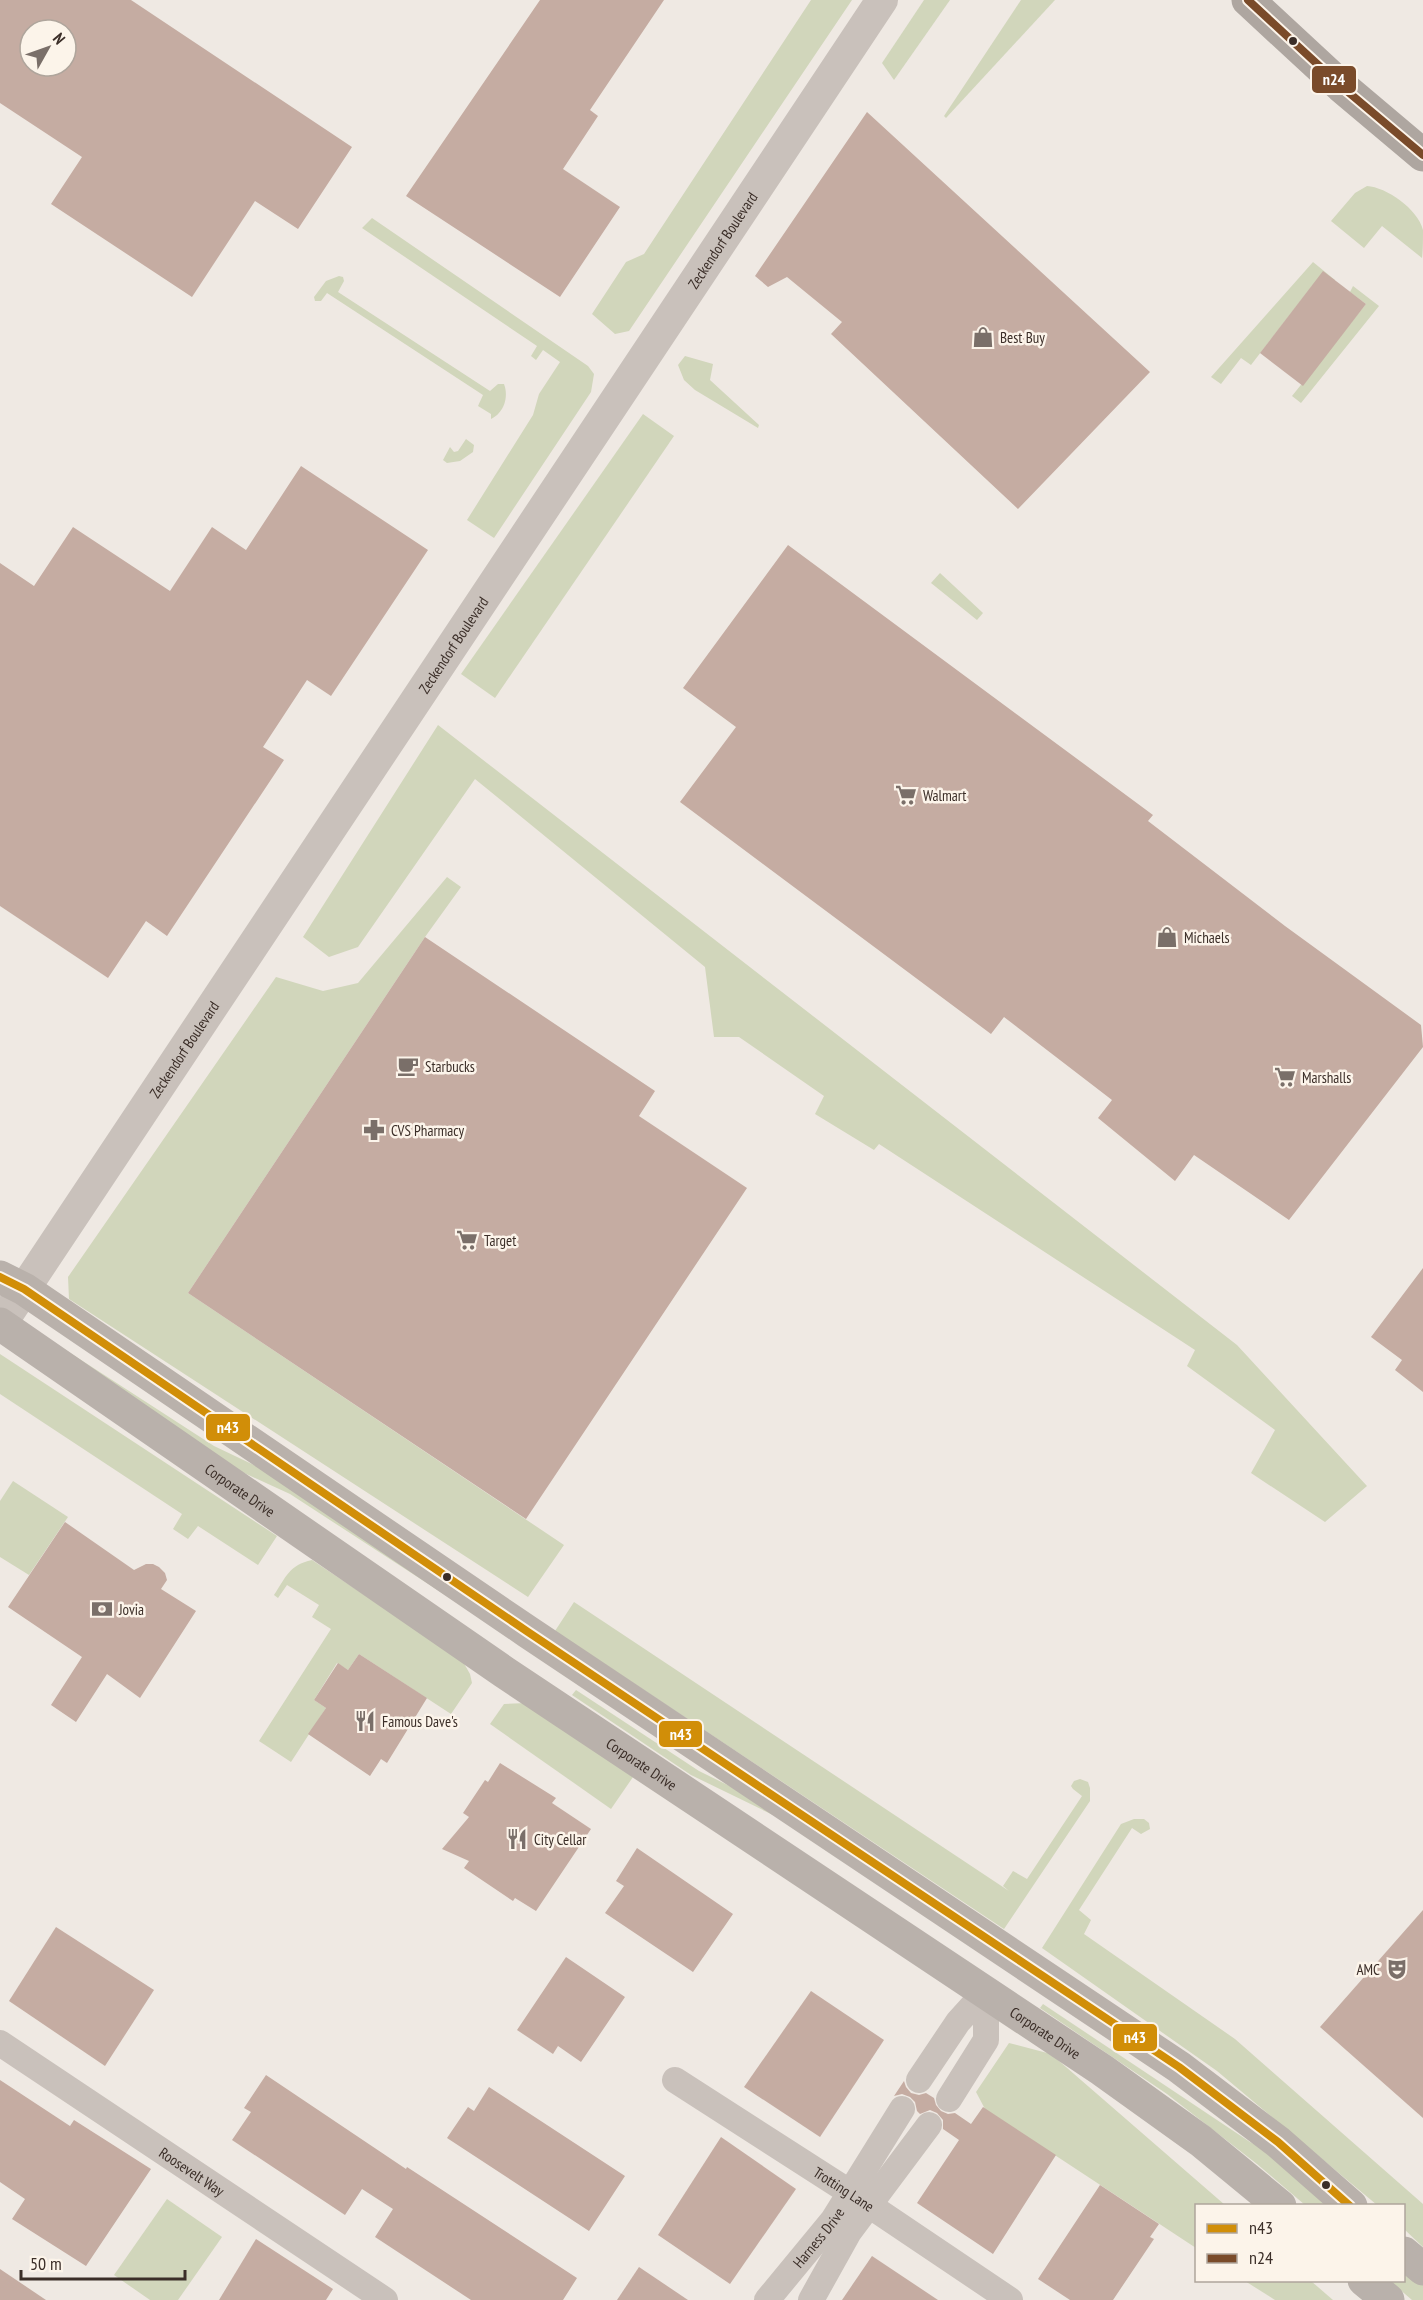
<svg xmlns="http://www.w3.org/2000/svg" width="1423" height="2300" viewBox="0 0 1423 2300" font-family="'PT Sans Narrow',sans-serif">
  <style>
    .green { fill: #d1d6bb }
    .building { fill: #c5aca2; fill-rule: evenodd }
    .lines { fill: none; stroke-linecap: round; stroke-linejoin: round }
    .minor { stroke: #c9c1bb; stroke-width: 26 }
    .tertiary { stroke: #c9c1bb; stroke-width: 32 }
    .secondary { stroke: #b9b1ab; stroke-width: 33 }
    .primary { stroke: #aea6a0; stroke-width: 33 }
    .bus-1-casing { stroke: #fcf4ea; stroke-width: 12 }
    .bus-2-casing { stroke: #fcf4ea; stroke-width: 12 }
    .bus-1 { stroke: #d18e08; stroke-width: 8 }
    .bus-2 { stroke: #7a4b2a; stroke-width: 8 }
    .bus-dot { fill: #3b2e28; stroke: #fcf4ea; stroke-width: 2 }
    .labels { text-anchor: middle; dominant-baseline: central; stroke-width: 5; stroke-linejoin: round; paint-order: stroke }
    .street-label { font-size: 15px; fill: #3b2e28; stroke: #fcf4ea }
    .poi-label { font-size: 15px; fill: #3b2e28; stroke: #fcf4ea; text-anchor: start }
    .line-badge { stroke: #fcf4ea; stroke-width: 2 }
    .badge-label { font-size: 16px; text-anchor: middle; font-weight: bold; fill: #fff }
  </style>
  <rect width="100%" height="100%" fill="#efe9e3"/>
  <g class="green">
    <polygon points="811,0 852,0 629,331 615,334 592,314 626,262 644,254"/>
    <polygon points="924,0 950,0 894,80 882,63"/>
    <polygon points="1021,0 1055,0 946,118 944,116"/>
    <path d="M1367,186C1386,187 1418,209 1423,230C1423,238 1423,251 1422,258L1382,226L1364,248L1331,221L1355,193Z"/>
    <polygon points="372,218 588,366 594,374 591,392 494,538 467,520 533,415 539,394 560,362 543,350 536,360 531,356 537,346 362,228"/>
    <polygon points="1313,262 1335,280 1312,286 1251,365 1241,358 1221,384 1211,377"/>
    <path d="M339,276L343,277L344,281L338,292L490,391L498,384H504C509,397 504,413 491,419V414L478,406L483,395L327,293L321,301H315L314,297L326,281Z"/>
    <polygon points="1353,286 1379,306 1301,403 1292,396 1366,304 1350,292"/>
    <polygon points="685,356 713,364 710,380 759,425 758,428 695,390 684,380 678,365"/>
    <polygon points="643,414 674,436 495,698 461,674"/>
    <polygon points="466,439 474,445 473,452 460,461 447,463 443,460 450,447 454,452 458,451"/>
    <polygon points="940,573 983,613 977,620 931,583"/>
    <polygon points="438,725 1237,1345 1367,1486 1325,1522 1251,1473 1275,1430 1187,1366 1195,1350 879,1144 874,1150 815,1114 824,1096 739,1037 714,1037 705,967 475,779 358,947 329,957 303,937"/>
    <polygon points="447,877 461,887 425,937 188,1293 564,1545 528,1597 69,1299 68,1277 276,977 323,991 358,983"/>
    <polygon points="58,1345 214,1446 273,1474 485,1621 290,1494 229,1466"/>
    <polygon points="0,1354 277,1536 258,1565 198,1526 188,1539 173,1529 182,1514 0,1394"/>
    <polygon points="13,1481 68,1517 29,1575 0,1557 0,1501"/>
    <path d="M312,1560L462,1660L470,1674L472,1683L451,1714L359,1654L348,1670L337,1663L314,1700L326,1708L291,1762L259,1741L331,1629L312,1617L319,1605L287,1585L278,1598L274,1595C286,1577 289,1565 312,1560Z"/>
    <polygon points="574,1602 1009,1891 1003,1886 1013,1871 1027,1879 1082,1796 1073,1789 1071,1786 1074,1781 1080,1779 1088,1782 1090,1788 1090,1801 1004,1929 555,1631"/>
    <polygon points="576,1690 699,1771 754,1798 773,1815 691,1775 572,1695"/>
    <polygon points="527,1703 633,1777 611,1809 490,1724 504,1704"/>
    <polygon points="1134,1819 1144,1819 1149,1823 1150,1829 1141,1834 1132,1828 1079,1910 1091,1920 1084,1934 1235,2039 1423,2204 1423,2247 1404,2229 1404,2206 1377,2205 1217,2071 1042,1948 1121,1824"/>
    <polygon points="1043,2004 1250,2142 1273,2154 1337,2205 1305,2205 1257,2164 1167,2094 1040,2008"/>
    <polygon points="1009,2043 1051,2054 1225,2205 1196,2206 1196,2248 985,2109 976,2092"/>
    <polygon points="167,2199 222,2237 178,2300 150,2300 114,2275"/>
    <polygon points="1404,2267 1423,2285 1423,2300 1412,2300 1390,2281 1404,2280"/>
    <polygon points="1245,2281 1311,2281 1333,2300 1275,2300"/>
  </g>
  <g class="building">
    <path d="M0,0H131L352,147L298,229L255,201L192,297L51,204L82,157L0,103ZM30,30H66V66H30Z"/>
    <polygon points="540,0 664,0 590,110 598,116 563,169 620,207 560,297 406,196"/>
    <polygon points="867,112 1150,372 1018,509 831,334 842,322 787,277 768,287 755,276"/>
    <polygon points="1323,271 1366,304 1303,386 1260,353"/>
    <polygon points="301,466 428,550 331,696 307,680 263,747 284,760 167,936 146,921 108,978 0,906 0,563 34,586 73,527 170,591 212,527 246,550"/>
    <polygon points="788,545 1153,815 1148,821 1285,926 1421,1025 1423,1047 1289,1220 1194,1155 1175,1181 1098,1118 1112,1100 1004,1017 991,1034 680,802 736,727 683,688"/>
    <polygon points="425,937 655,1091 639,1116 747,1188 526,1519 188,1293"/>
    <polygon points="1423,1268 1423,1392 1395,1370 1402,1360 1371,1337"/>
    <polygon points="65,1522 134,1570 146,1564 153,1564 159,1567 165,1573 167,1580 161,1589 196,1611 140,1698 107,1674 76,1722 51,1705 82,1657 8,1607"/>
    <polygon points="359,1654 427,1698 387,1763 381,1759 370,1776 308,1734 326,1708 314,1700 338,1663 348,1670"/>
    <polygon points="500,1763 556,1798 552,1803 591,1829 536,1911 515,1898 513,1901 464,1868 469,1861 442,1849 469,1817 463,1813 485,1780 488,1782"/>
    <polygon points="637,1848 733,1914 693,1972 605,1913 624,1886 616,1881"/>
    <polygon points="1423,1910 1423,2118 1320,2027"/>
    <polygon points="56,1927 154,1990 105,2066 9,2001"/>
    <polygon points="566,1957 625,1997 581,2062 558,2046 553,2054 517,2030"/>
    <polygon points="811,1991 884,2040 820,2137 744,2087"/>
    <polygon points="266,2075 406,2169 407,2167 577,2278 563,2300 471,2300 375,2237 393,2209 362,2189 345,2215 232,2140 251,2112 244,2108"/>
    <polygon points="0,2080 70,2126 74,2120 151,2169 86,2266 12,2219 25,2199 0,2182"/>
    <polygon points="904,2081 906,2087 911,2093 919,2095 926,2093 934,2098 936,2105 941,2111 948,2114 955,2113 971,2124 983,2107 1056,2155 993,2254 917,2203 959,2140 943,2129 943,2120 937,2113 930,2110 920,2114 917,2111 915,2102 910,2097 902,2094 894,2096"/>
    <polygon points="489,2087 625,2176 589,2231 447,2138 468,2107 474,2111"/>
    <polygon points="721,2137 796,2189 730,2284 658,2235"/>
    <polygon points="1100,2185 1159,2224 1150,2237 1154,2239 1113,2300 1070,2300 1038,2279"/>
    <polygon points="256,2239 333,2289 326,2300 219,2300"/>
    <polygon points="872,2256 938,2300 842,2300"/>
    <polygon points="639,2267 688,2300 617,2300"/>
    <polygon points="0,2269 46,2300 0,2300"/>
  </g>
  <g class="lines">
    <g class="minor">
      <path id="s1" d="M0,2043L385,2300"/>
      <path id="s2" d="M675,2080L857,2197L1010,2300"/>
      <polyline points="919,2080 958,2022 986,1991"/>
      <polyline points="949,2099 986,2040 986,1991"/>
      <path id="s3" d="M767,2300L833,2220L902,2109"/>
      <polyline points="811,2300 849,2232 929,2125"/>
    </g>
    <path class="tertiary" id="s4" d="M1,1324L882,0"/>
    <g class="secondary">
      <polyline points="0,1277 24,1289 528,1632 1179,2067 1278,2142 1351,2206"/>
      <path id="s5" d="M0,1324L504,1672L1102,2070L1201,2141L1280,2206"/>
      <polyline points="1404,2253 1423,2269"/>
      <polyline points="1364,2280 1388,2300"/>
    </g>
    <polyline class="primary" points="1248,0 1341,86 1423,155"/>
    <defs>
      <polyline id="bus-1" points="0,1277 24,1289 528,1632 1179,2067 1278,2142 1350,2206"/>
      <polyline id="bus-2" points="1248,0 1341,86 1423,155"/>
    </defs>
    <use href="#bus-1" class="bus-1-casing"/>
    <use href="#bus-2" class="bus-2-casing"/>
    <use href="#bus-1" class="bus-1"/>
    <use href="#bus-2" class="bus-2"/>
  </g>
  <defs>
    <symbol id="shop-bare" viewBox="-9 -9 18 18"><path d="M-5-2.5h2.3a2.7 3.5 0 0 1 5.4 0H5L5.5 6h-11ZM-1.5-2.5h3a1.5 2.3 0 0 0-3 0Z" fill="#7a6f69" stroke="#fcf4ea" stroke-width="2.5" paint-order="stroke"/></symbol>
    <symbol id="supermarket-bare" viewBox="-9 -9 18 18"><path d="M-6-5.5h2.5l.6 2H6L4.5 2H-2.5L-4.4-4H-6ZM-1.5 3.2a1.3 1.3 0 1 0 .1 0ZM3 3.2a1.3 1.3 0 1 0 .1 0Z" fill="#7a6f69" stroke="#fcf4ea" stroke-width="2.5" paint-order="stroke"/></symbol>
    <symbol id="cafe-bare" viewBox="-9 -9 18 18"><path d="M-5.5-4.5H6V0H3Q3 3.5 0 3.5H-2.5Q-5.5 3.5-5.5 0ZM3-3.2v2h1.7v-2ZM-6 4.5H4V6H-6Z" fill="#7a6f69" stroke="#fcf4ea" stroke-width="2.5" paint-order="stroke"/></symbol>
    <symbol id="pharmacy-bare" viewBox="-9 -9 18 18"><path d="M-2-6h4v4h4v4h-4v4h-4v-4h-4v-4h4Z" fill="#7a6f69" stroke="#fcf4ea" stroke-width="2.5" paint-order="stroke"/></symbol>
    <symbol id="bank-bare" viewBox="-9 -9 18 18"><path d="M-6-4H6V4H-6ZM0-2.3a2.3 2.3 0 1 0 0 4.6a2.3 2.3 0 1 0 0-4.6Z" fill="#7a6f69" stroke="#fcf4ea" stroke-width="2.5" paint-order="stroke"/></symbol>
    <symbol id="restaurant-bare" viewBox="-9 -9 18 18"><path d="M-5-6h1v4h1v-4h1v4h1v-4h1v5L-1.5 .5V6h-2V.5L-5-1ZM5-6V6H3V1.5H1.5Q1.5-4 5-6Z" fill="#7a6f69" stroke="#fcf4ea" stroke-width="2.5" paint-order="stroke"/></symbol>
    <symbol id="theatre-bare" viewBox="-9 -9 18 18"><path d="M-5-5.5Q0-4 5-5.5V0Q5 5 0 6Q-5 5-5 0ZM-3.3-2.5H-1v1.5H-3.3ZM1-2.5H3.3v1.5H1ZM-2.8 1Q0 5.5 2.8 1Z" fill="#7a6f69" stroke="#fcf4ea" stroke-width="2.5" paint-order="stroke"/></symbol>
  </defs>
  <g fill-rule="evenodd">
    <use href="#shop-bare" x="968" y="322" width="30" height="30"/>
    <use href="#supermarket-bare" x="891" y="780" width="30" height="30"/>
    <use href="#shop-bare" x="1152" y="922" width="30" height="30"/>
    <use href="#cafe-bare" x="393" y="1051" width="30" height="30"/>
    <use href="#supermarket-bare" x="1270" y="1062" width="30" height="30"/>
    <use href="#pharmacy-bare" x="359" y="1115" width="30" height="30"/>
    <use href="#supermarket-bare" x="452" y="1225" width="30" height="30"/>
    <use href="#bank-bare" x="87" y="1594" width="30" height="30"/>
    <use href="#restaurant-bare" x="350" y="1706" width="30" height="30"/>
    <use href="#restaurant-bare" x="502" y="1824" width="30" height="30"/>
    <use href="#theatre-bare" x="1382" y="1954" width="30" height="30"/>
  </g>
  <g class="bus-dot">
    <circle cx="1293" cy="41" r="5"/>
    <circle cx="447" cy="1577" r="5"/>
    <circle cx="1326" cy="2185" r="5"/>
  </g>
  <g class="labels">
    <g class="street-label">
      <text stroke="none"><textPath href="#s4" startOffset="1302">Zeckendorf Boulevard</textPath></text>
      <text stroke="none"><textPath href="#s4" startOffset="816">Zeckendorf Boulevard</textPath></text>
      <text stroke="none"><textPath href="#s4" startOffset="330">Zeckendorf Boulevard</textPath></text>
      <text stroke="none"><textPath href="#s5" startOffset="292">Corporate Drive</textPath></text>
      <text stroke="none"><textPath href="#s5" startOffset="778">Corporate Drive</textPath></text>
      <text stroke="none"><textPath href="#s5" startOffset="1263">Corporate Drive</textPath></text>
      <text stroke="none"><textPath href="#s1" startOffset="231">Roosevelt Way</textPath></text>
      <text stroke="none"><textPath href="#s2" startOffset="201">Trotting Lane</textPath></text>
      <text stroke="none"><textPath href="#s3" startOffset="81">Harness Drive</textPath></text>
    </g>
    <g class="poi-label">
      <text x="1000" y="337">Best Buy</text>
      <text x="923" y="795">Walmart</text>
      <text x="1184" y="937">Michaels</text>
      <text x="425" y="1066">Starbucks</text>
      <text x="1302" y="1077">Marshalls</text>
      <text x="391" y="1130">CVS Pharmacy</text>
      <text x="484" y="1240">Target</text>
      <text x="119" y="1609">Jovia</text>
      <text x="382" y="1721">Famous Dave's</text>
      <text x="534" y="1839">City Cellar</text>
      <text x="1380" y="1969" text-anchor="end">AMC</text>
    </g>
  </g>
  <g class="line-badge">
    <rect x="1311" y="65" width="46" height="29" rx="6" fill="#7a4b2a"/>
    <rect x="205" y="1413" width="46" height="29" rx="6" fill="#d18e08"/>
    <rect x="658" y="1720" width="45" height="28" rx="6" fill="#d18e08"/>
    <rect x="1112" y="2023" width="46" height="29" rx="6" fill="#d18e08"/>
  </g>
  <g class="badge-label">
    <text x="1334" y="85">n24</text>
    <text x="228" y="1433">n43</text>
    <text x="681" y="1740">n43</text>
    <text x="1135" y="2043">n43</text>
  </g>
  <rect x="1195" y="2204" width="210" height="78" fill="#fcf4ea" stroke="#afa59c" stroke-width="1.5"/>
  <rect x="1207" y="2224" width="30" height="9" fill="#d18e08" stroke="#afa59c" stroke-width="1.5"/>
  <text x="1249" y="2234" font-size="18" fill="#3b2e28">n43</text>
  <rect x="1207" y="2254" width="30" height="9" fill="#7a4b2a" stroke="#afa59c" stroke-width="1.5"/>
  <text x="1249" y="2264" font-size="18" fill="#3b2e28">n24</text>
  <g transform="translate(48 48) rotate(50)"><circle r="28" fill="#fcf4ea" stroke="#afa59c" stroke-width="1.5"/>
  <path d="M0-4.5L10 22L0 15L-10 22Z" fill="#7a6f69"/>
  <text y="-9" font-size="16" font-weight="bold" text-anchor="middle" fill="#3b2e28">N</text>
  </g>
  <path d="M21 2270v9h164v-9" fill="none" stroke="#3b2e28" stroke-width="3"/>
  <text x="30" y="2270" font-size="18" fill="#3b2e28" stroke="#fcf4ea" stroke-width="4.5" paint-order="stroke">50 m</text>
</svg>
